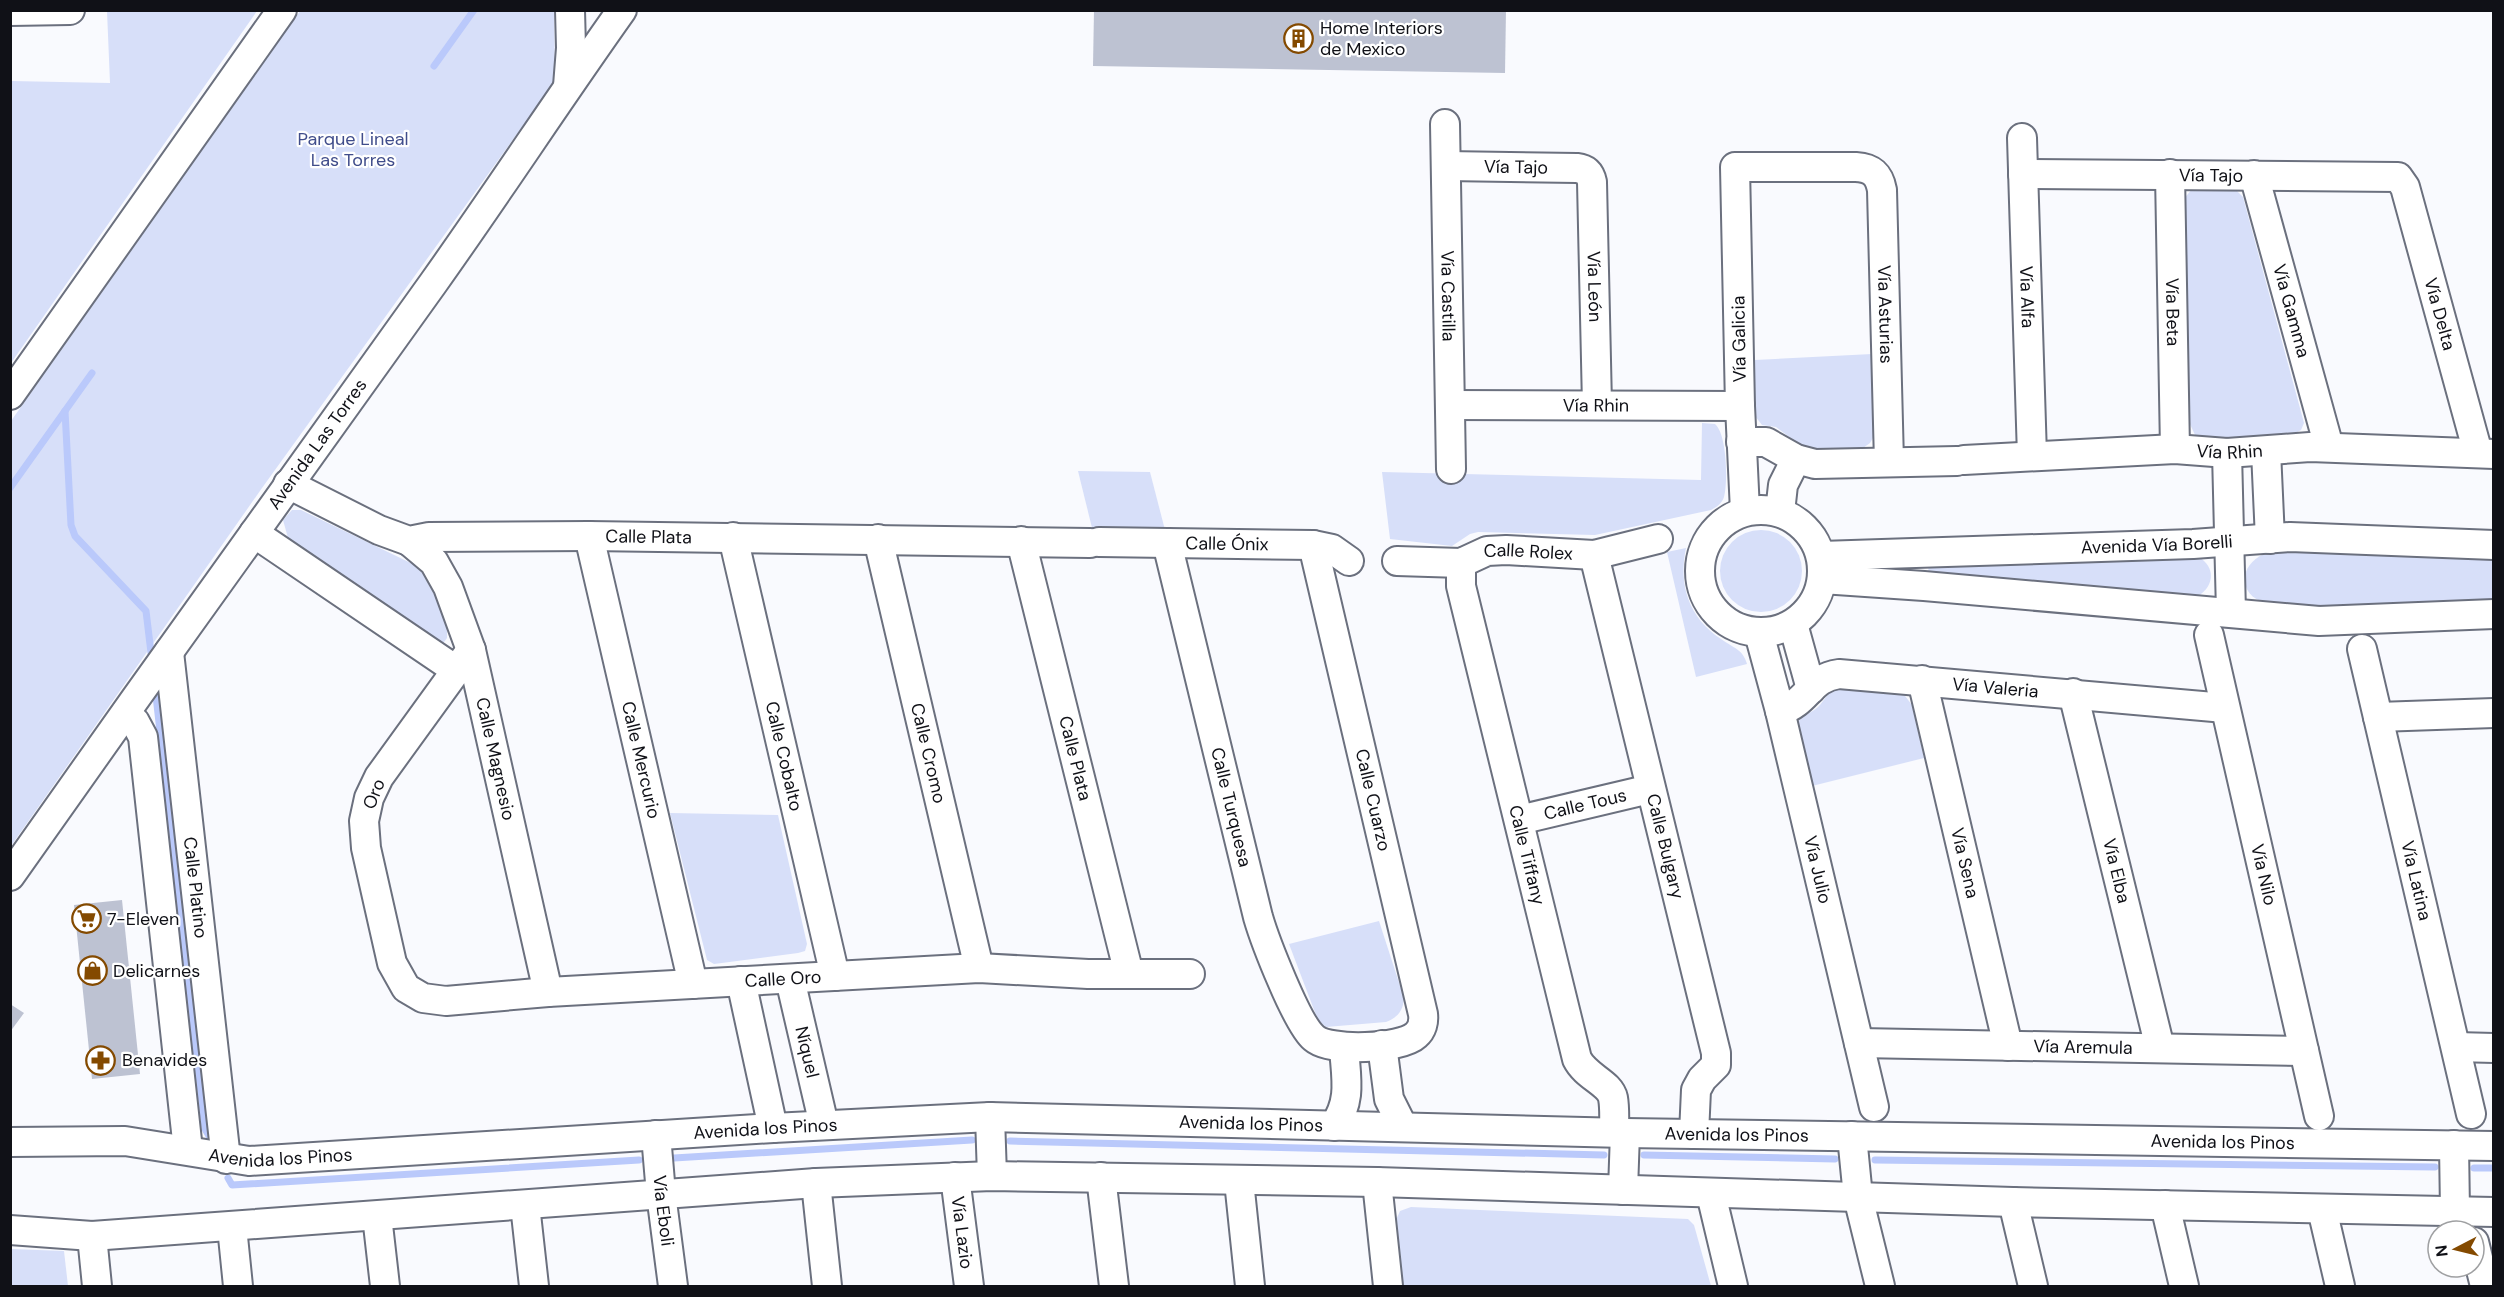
<svg xmlns="http://www.w3.org/2000/svg" width="2504" height="1297" viewBox="0 0 2504 1297" font-family="'DM Sans',sans-serif">
  <style>
    .green { fill: #d7dff9 }
    .lines { fill: none; stroke-linecap: round; stroke-linejoin: round }
    .stream { stroke: #bac9fb; stroke-width: 7 }
    .building { fill: #bdc2d2 }
    .minor-casing { stroke: #6b707e; stroke-width: 32 }
    .minor { stroke: #fff; stroke-width: 28 }
    .labels { text-anchor: middle; dominant-baseline: central; stroke-width: 4.5; stroke-linejoin: round; paint-order: stroke }
    .poi-label { font-size: 18px; fill: #101117; stroke: #fff; text-anchor: start }
    .park-label { font-size: 18px; fill: #404d8b; stroke: #fff }
    .street-label { font-size: 18px; fill: #101117; stroke: #fff }
  </style>
  <rect width="100%" height="100%" fill="#f9fafe"/>
  <g class="green">
    <polygon points="107,11 257,11 11,363 11,81 110,83"/>
    <polygon points="300,11 554,11 555,70 553,84 262,488 11,846 11,421"/>
    <polygon points="2234,188 2243,197 2304,423 2301,430 2292,435 2206,440 2196,437 2188,420 2183,200 2192,189"/>
    <polygon points="1872,354 1874,436 1870,443 1863,448 1810,451 1805,449 1776,427 1762,425 1755,416 1755,360"/>
    <path d="M1702,423L1715,424C1727,434 1728,482 1724,497C1722,503 1717,507 1711,510L1595,535L1478,532L1470,534L1452,546L1390,539L1382,472L1701,480Z"/>
    <polygon points="1078,471 1150,472 1165,530 1094,536"/>
    <polygon points="292,510 301,510 419,567 441,607 447,622 447,638 444,642 437,642 288,538 283,520"/>
    <circle cx="1761" cy="571" r="41"/>
    <path d="M1686,548C1678,585 1689,618 1721,639C1733,648 1743,649 1747,664L1696,677L1667,552Z"/>
    <path d="M2330,550L2493,557V602L2333,610L2265,603C2237,594 2239,565 2264,554Z"/>
    <path d="M2199,557C2216,568 2214,586 2198,596L1928,572L1929,565Z"/>
    <path d="M1835,688L1902,692L1912,705L1924,758L1812,786L1798,722C1803,714 1812,713 1818,707C1825,700 1827,693 1835,688Z"/>
    <polygon points="670,813 778,815 807,944 805,951 798,953 714,964 707,960"/>
    <path d="M1379,921L1404,998C1403,1011 1398,1017 1386,1022L1326,1027L1319,1022L1316,1015L1289,944Z"/>
    <polygon points="1411,1207 1688,1219 1694,1225 1711,1286 1403,1286 1396,1220 1400,1211"/>
    <polygon points="11,1249 64,1251 68,1286 11,1286"/>
  </g>
  <g class="lines">
    <g class="stream">
      <polyline points="434,66 474,10"/>
      <polyline points="65,411 71,525 75,536 146,611 152,661"/>
      <polyline points="10,488 92,373"/>
      <polyline points="155,687 205,1129 209,1136"/>
      <polyline points="1010,1141 1604,1155"/>
      <polyline points="1644,1155 1835,1159"/>
      <polyline points="674,1158 972,1140"/>
      <polyline points="1875,1160 2435,1167"/>
      <polyline points="2474,1168 2494,1168"/>
      <polyline points="228,1178 232,1185 639,1160"/>
    </g>
  </g>
  <g class="building">
    <polygon points="1094,10 1506,10 1505,73 1093,66"/>
    <polygon points="122,900 140,1074 92,1079 74,905"/>
    <polygon points="10,1004 24,1013 10,1032"/>
  </g>
  <g class="lines">
    <defs>
      <g id="minor">
        <polyline points="10,11 70,10"/>
        <polyline points="568,86 571,48 570,10"/>
        <path id="s1" d="M1445,124L1451,469"/>
        <path id="s2" d="M2022,138L2032,456"/>
        <path id="s3" d="M1446,166L1577,168C1586,169 1590,173 1592,182L1597,405"/>
        <path id="s4" d="M2023,174L2398,177L2405,187L2478,453"/>
        <path id="s5" d="M2170,174L2175,449"/>
        <path id="s6" d="M2254,175L2329,447"/>
        <polyline points="10,395 282,10"/>
        <path id="s7" d="M1450,405L1740,406"/>
        <polyline points="1741,442 1766,442 1796,459 1815,464 1957,461"/>
        <polyline points="2266,451 2270,539"/>
        <polyline points="2227,453 2231,612"/>
        <path id="s8" d="M1964,460L2175,449L2227,453L2310,447L2494,454"/>
        <path id="s9" d="M288,484L379,530L409,541L429,537L589,536L1090,543"/>
        <circle cx="1761" cy="571" r="61"/>
        <path id="s10" d="M1745,511L1740,406L1735,167H1856C1872,168 1879,174 1882,190L1889,462"/>
        <polyline points="1780,512 1783,485 1796,459"/>
        <polyline points="254,533 456,670"/>
        <path id="s11" d="M589,536L693,984"/>
        <path id="s12" d="M733,537L835,976"/>
        <path id="s13" d="M878,539L979,968"/>
        <path id="s14" d="M409,541L434,562L448,587L471,650L548,992"/>
        <path id="s15" d="M1021,541L1129,974"/>
        <path id="s16" d="M1099,542L1313,545L1332,549L1349,561"/>
        <path id="s17" d="M1167,543L1258,917C1265,941 1297,1024 1314,1038C1330,1052 1401,1049 1416,1035C1422,1030 1424,1022 1423,1014L1313,545"/>
        <path id="s18" d="M1594,555L1716,1053V1065L1702,1079L1696,1090L1694,1134"/>
        <path id="s19" d="M1821,556L2193,544L2290,537L2494,545"/>
        <path id="s20" d="M1397,561L1461,563L1487,551L1506,550L1594,555L1658,539"/>
        <path id="s21" d="M1461,563V586L1577,1059C1586,1077 1610,1083 1613,1098C1615,1109 1614,1122 1614,1132"/>
        <polyline points="1822,579 1924,586 2319,621 2494,614"/>
        <polyline points="1793,624 1811,689"/>
        <path id="s22" d="M1759,633L1780,711L1874,1107"/>
        <path id="s23" d="M2209,635L2319,1116"/>
        <path id="s24" d="M2362,649L2471,1114"/>
        <path id="s25" d="M471,650L379,777L369,798L364,821L366,848L392,963L406,988L423,998L446,1001L548,992L979,968L1088,974H1190"/>
        <path id="s26" d="M169,652L226,1159"/>
        <path id="s27" d="M1922,680L2008,1046"/>
        <path id="s28" d="M2073,693L2160,1048"/>
        <path id="s29" d="M1780,711C1809,702 1809,678 1839,674L2225,708"/>
        <polyline points="126,713 135,722 143,737 188,1150"/>
        <polyline points="2378,717 2494,713"/>
        <path id="s30" d="M1519,820L1650,789"/>
        <path id="s31" d="M10,876C150,677 292,479 434,282C498,192 558,100 622,10"/>
        <path id="s32" d="M790,979L824,1125"/>
        <polyline points="741,981 773,1128"/>
        <path id="s33" d="M1859,1043L2304,1051"/>
        <polyline points="1382,1045 1389,1099 1403,1127"/>
        <polyline points="2456,1047 2494,1048"/>
        <polyline points="990,1117 992,1176"/>
        <path d="M1334,1126C1352,1100 1346,1078 1344,1048"/>
        <path id="s34" d="M656,1135L661,1194L673,1286"/>
        <polyline points="1852,1136 1858,1197 1880,1286"/>
        <path id="s35" d="M10,1142L125,1141L249,1161L773,1128L990,1117L1625,1133L2494,1146"/>
        <polyline points="2454,1145 2455,1211"/>
        <path id="s36" d="M955,1177L969,1286"/>
        <polyline points="1101,1177 1114,1286"/>
        <polyline points="1239,1181 1250,1286"/>
        <polyline points="1377,1182 1388,1286"/>
        <polyline points="816,1183 827,1286"/>
        <polyline points="1623,1190 1625,1133"/>
        <polyline points="1711,1194 1733,1286"/>
        <polyline points="2013,1202 2033,1286"/>
        <polyline points="525,1205 534,1286"/>
        <polyline points="2165,1205 2184,1286"/>
        <polyline points="2322,1209 2340,1286"/>
        <polyline points="377,1216 385,1286"/>
        <polyline points="232,1227 238,1286"/>
        <polyline points="10,1230 92,1236 816,1183 992,1176 1377,1182 2013,1202 2494,1212"/>
        <polyline points="92,1236 97,1286"/>
        <polyline points="2474,1242 2485,1286"/>
      </g>
    </defs>
    <use href="#minor" class="minor-casing"/>
    <use href="#minor" class="minor"/>
  </g>
  <defs>
    <symbol id="building-ring" viewBox="-11 -11 22 22"><circle r="9.5" fill="#fff" stroke="#844a00" stroke-width="1.5"/><path d="M-4-6H4V6H1V3H-1V6H-4ZM-2.5-4.3h1.7v1.8h-1.7ZM.8-4.3h1.7v1.8H.8ZM-2.5-1h1.7V.8h-1.7ZM.8-1h1.7V.8H.8Z" fill="#844a00"/></symbol>
    <symbol id="supermarket-ring" viewBox="-11 -11 22 22"><circle r="9.5" fill="#fff" stroke="#844a00" stroke-width="1.5"/><path d="M-6-5.5h2.5l.6 2H6L4.5 2H-2.5L-4.4-4H-6ZM-1.5 3.2a1.3 1.3 0 1 0 .1 0ZM3 3.2a1.3 1.3 0 1 0 .1 0Z" fill="#844a00"/></symbol>
    <symbol id="shop-ring" viewBox="-11 -11 22 22"><circle r="9.5" fill="#fff" stroke="#844a00" stroke-width="1.5"/><path d="M-5-2.5h2.3a2.7 3.5 0 0 1 5.4 0H5L5.5 6h-11ZM-1.5-2.5h3a1.5 2.3 0 0 0-3 0Z" fill="#844a00"/></symbol>
    <symbol id="pharmacy-ring" viewBox="-11 -11 22 22"><circle r="9.5" fill="#fff" stroke="#844a00" stroke-width="1.5"/><path d="M-2-6h4v4h4v4h-4v4h-4v-4h-4v-4h4Z" fill="#844a00"/></symbol>
  </defs>
  <g fill-rule="evenodd">
    <use href="#building-ring" x="1282" y="22" width="33" height="33"/>
    <use href="#supermarket-ring" x="70" y="902" width="33" height="33"/>
    <use href="#shop-ring" x="76" y="954" width="33" height="33"/>
    <use href="#pharmacy-ring" x="84" y="1044" width="33" height="33"/>
  </g>
  <g class="labels">
    <g class="poi-label">
      <text x="1320" y="28">Home Interiors<tspan x="1320" dy="21">de Mexico</tspan></text>
      <text x="107" y="919">7-Eleven</text>
      <text x="113" y="971">Delicarnes</text>
      <text x="122" y="1060">Benavides</text>
    </g>
    <g class="park-label">
      <text x="353" y="139">Parque Lineal<tspan x="353" dy="21">Las Torres</tspan></text>
    </g>
    <g class="street-label">
      <text stroke="none"><textPath href="#s3" startOffset="70">Vía Tajo</textPath></text>
      <text stroke="none"><textPath href="#s4" startOffset="188">Vía Tajo</textPath></text>
      <text stroke="none"><textPath href="#s3" startOffset="258">Vía León</textPath></text>
      <text stroke="none"><textPath href="#s1" startOffset="172">Vía Castilla</textPath></text>
      <text stroke="none"><textPath href="#s2" startOffset="159">Vía Alfa</textPath></text>
      <text stroke="none"><textPath href="#s6" startOffset="141">Vía Gamma</textPath></text>
      <text stroke="none"><textPath href="#s5" startOffset="138">Vía Beta</textPath></text>
      <text stroke="none"><textPath href="#s4" startOffset="519">Vía Delta</textPath></text>
      <text stroke="none"><textPath href="#s10" startOffset="628">Vía Asturias</textPath></text>
      <text transform="translate(1739 339) rotate(-91)">Vía Galicia</text>
      <text stroke="none"><textPath href="#s7" startOffset="146">Vía Rhin</textPath></text>
      <text stroke="none"><textPath href="#s31" startOffset="530">Avenida Las Torres</textPath></text>
      <text stroke="none"><textPath href="#s8" startOffset="266">Vía Rhin</textPath></text>
      <text stroke="none"><textPath href="#s9" startOffset="374">Calle Plata</textPath></text>
      <text stroke="none"><textPath href="#s16" startOffset="128">Calle Ónix</textPath></text>
      <text stroke="none"><textPath href="#s19" startOffset="336">Avenida Vía Borelli</textPath></text>
      <text stroke="none"><textPath href="#s20" startOffset="134">Calle Rolex</textPath></text>
      <text stroke="none"><textPath href="#s29" startOffset="228">Vía Valeria</textPath></text>
      <text stroke="none"><textPath href="#s13" startOffset="220">Calle Cromo</textPath></text>
      <text stroke="none"><textPath href="#s12" startOffset="225">Calle Cobalto</textPath></text>
      <text stroke="none"><textPath href="#s14" startOffset="240">Calle Magnesio</textPath></text>
      <text stroke="none"><textPath href="#s15" startOffset="224">Calle Plata</textPath></text>
      <text stroke="none"><textPath href="#s11" startOffset="230">Calle Mercurio</textPath></text>
      <text transform="translate(374 794) rotate(-68)">Oro</text>
      <text transform="translate(1373 800) rotate(77)">Calle Cuarzo</text>
      <text stroke="none"><textPath href="#s30" startOffset="68">Calle Tous</textPath></text>
      <text stroke="none"><textPath href="#s17" startOffset="272">Calle Turquesa</textPath></text>
      <text stroke="none"><textPath href="#s18" startOffset="300">Calle Bulgary</textPath></text>
      <text stroke="none"><textPath href="#s21" startOffset="300">Calle Tiffany</textPath></text>
      <text stroke="none"><textPath href="#s27" startOffset="188">Vía Sena</textPath></text>
      <text stroke="none"><textPath href="#s22" startOffset="244">Vía Julio</textPath></text>
      <text stroke="none"><textPath href="#s28" startOffset="183">Vía Elba</textPath></text>
      <text stroke="none"><textPath href="#s23" startOffset="246">Vía Nilo</textPath></text>
      <text stroke="none"><textPath href="#s24" startOffset="238">Vía Latina</textPath></text>
      <text stroke="none"><textPath href="#s26" startOffset="237">Calle Platino</textPath></text>
      <text stroke="none"><textPath href="#s25" startOffset="758">Calle Oro</textPath></text>
      <text stroke="none"><textPath href="#s33" startOffset="224">Vía Aremula</textPath></text>
      <text stroke="none"><textPath href="#s32" startOffset="75">Níquel</textPath></text>
      <text stroke="none"><textPath href="#s35" startOffset="1244">Avenida los Pinos</textPath></text>
      <text stroke="none"><textPath href="#s35" startOffset="758">Avenida los Pinos</textPath></text>
      <text stroke="none"><textPath href="#s35" startOffset="1730">Avenida los Pinos</textPath></text>
      <text stroke="none"><textPath href="#s35" startOffset="2216">Avenida los Pinos</textPath></text>
      <text stroke="none"><textPath href="#s35" startOffset="272">Avenida los Pinos</textPath></text>
      <text stroke="none"><textPath href="#s34" startOffset="76">Vía Eboli</textPath></text>
      <text stroke="none"><textPath href="#s36" startOffset="56">Vía Lazio</textPath></text>
    </g>
  </g>
  <rect width="2504" height="1297" fill="none" stroke="#101117" stroke-width="24"/>
  <g transform="translate(2456 1249) rotate(263)"><circle r="28" fill="#ffffff" stroke="#9fa0a2" stroke-width="1.5"/>
  <path d="M0-4.5L10 22L0 15L-10 22Z" fill="#844a00"/>
  <text y="-9" font-size="16" font-weight="bold" text-anchor="middle" fill="#101117">N</text>
  </g>
</svg>
